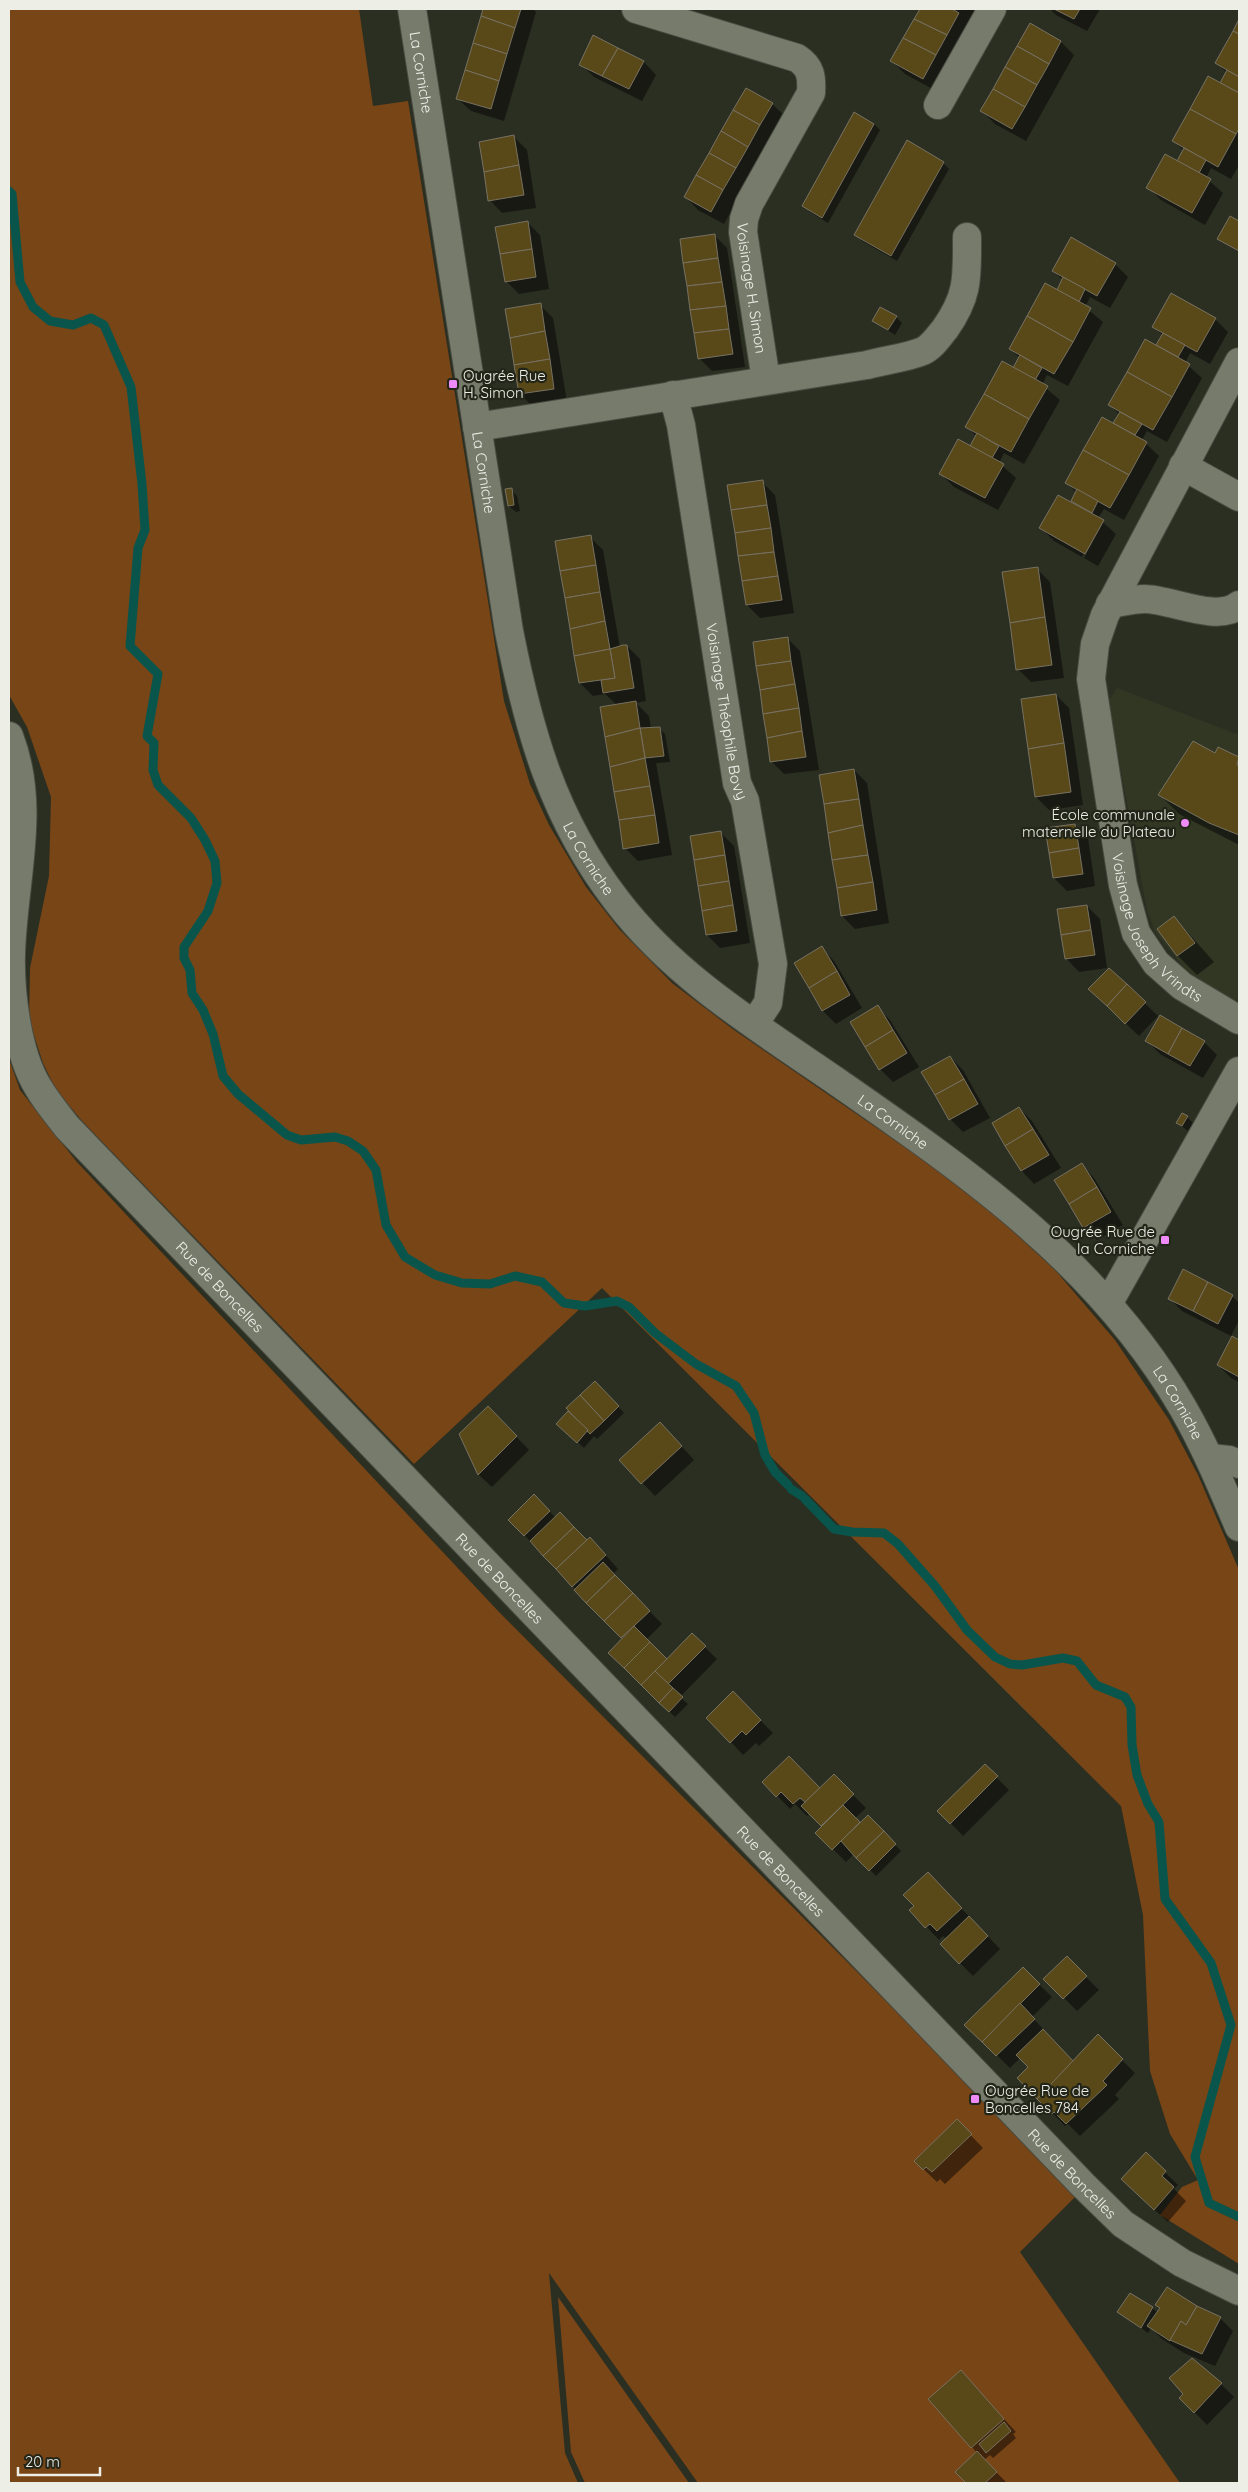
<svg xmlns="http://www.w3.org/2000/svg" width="1248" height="2492" viewBox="0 0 1248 2492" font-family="Quicksand,sans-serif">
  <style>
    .built { fill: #323724 }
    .green { fill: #7b4617 }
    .forest { fill: #784516 }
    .shadow { fill: #0007 }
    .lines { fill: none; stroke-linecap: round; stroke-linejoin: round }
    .stream { stroke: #09554c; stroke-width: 9 }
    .building { fill: #594818; stroke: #777162 }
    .minor-casing { stroke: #484b40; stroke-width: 30 }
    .secondary-casing { stroke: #484b40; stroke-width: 30 }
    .minor { stroke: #777b6c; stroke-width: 28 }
    .secondary { stroke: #777b6c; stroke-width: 28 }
    .poi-dot { fill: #ef8bf6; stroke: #222518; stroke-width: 2 }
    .labels { text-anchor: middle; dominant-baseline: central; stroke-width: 4.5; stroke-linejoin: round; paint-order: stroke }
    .street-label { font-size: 15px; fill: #edefe7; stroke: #222518 }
    .poi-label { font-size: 15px; fill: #edefe7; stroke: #222518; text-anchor: start }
  </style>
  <rect width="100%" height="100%" fill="#2b2f22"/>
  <polygon class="built" points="1117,688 1239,735 1238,1000 1228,998 1186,970 1155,932 1147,910 1108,701"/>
  <polygon class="green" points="558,2297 689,2483 585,2483 571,2452"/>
  <g class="forest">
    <polygon points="9,9 359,9 373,106 408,101 504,701 530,784 549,825 586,887 619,929 672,983 734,1030 931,1165 989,1209 1055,1270 1115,1340 1169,1420 1198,1475 1239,1570 1239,2264 1160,2215 1182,2187 1198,2180 1170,2134 1150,2071 1143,1915 1121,1806 602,1288 414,1464 83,1122 56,1090 43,1063 29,1020 30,968 49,876 51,797 27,727 9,695"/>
    <polygon points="9,1059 20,1090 76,1161 499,1612 1078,2194 1020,2252 1180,2483 698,2483 549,2273 565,2453 578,2483 9,2483"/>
  </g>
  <g class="shadow">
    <polygon points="484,9 533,9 536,12 504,121 471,111 458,99"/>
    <polygon points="921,9 982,9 936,91 905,74 892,61"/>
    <polygon points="1050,9 1100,9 1087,31 1056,15"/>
    <polygon points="1239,22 1239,165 1231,179 1211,168 1206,178 1223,193 1205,225 1161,200 1148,187 1182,165 1184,151 1174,141 1225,87 1227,73 1217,63"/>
    <polygon points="1030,25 1061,42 1074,55 1026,141 995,124 982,111"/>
    <polygon points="644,62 656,75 642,101 594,77 581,64"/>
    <polygon points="772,104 785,116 724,224 698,210 686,197"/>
    <polygon points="874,124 880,130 828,223 810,212 804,206"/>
    <polygon points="514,137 527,150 536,208 502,213 490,200"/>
    <polygon points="943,163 949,169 897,261 862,241 856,235"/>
    <polygon points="1231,218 1239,223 1239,252 1219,238"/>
    <polygon points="527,222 540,235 549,289 519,294 506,281"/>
    <polygon points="714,235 727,248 745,367 712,371 699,358"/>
    <polygon points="1115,264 1128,277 1110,308 1090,297 1085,307 1103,322 1068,386 1047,375 1042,385 1060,400 1024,464 1004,453 999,463 1016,478 998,510 954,487 941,474 975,450 976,436 967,427 1014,369 1020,358 1010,349 1057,291 1063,280 1053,271"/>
    <polygon points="540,305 553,318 567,402 533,407 520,394"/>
    <polygon points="896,317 902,323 895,335 874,321"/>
    <polygon points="1215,319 1228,332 1210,364 1190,353 1185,363 1202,378 1167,442 1147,431 1142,440 1159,456 1124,520 1104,509 1098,518 1116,534 1098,566 1084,558 1103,523 1100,523 1082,557 1054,541 1041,528 1071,503 1076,492 1067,483 1118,427 1115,423 1120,415 1110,405 1161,349 1158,345 1163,336 1153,326"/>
    <polygon points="762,482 775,495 794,613 760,618 747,605"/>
    <polygon points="511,490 517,496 520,511 516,512 509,506"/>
    <polygon points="590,537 603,550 620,648 627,646 640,659 646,701 636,703 649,716 651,729 659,728 665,734 670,762 656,763 672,855 638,861 625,848 617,705 605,694 593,696 580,683"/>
    <polygon points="1037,569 1050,582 1064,678 1031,682 1018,669"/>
    <polygon points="787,638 800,651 819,770 784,774 771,761"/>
    <polygon points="1056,695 1069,708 1083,805 1049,810 1036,797"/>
    <polygon points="1218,749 1239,758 1239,845 1179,814 1160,795 1215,755"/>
    <polygon points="854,770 867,783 889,923 855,929 842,916 821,776"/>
    <polygon points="1075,825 1088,838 1095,886 1067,891 1054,878"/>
    <polygon points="721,833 734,846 750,943 720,948 707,935"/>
    <polygon points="1087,906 1100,919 1107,968 1079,972 1067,959"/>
    <polygon points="1174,917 1214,962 1197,975 1178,956"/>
    <polygon points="822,948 834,961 862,1008 836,1024 823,1011 796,963"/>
    <polygon points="1109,969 1158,1016 1139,1036 1090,989"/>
    <polygon points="877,1007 890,1020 919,1067 893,1082 880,1069"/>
    <polygon points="1147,1041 1204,1042 1217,1055 1203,1078 1160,1054"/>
    <polygon points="950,1057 963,1070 990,1118 963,1132 950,1119"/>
    <polygon points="1019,1108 1032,1121 1061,1168 1034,1184 1022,1171"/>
    <polygon points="1187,1117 1193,1123 1188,1131 1178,1123"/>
    <polygon points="1082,1165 1094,1178 1123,1225 1097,1240 1084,1227"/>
    <polygon points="1232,1296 1239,1303 1239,1320 1231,1336 1182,1311 1169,1298"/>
    <polygon points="1232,1338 1239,1342 1239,1382 1231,1378 1218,1365"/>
    <polygon points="595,1382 624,1413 597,1439 594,1436 584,1448 558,1424"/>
    <polygon points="501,1421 529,1450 492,1487 479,1475 460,1435"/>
    <polygon points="673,1437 694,1460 655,1496 621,1460"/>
    <polygon points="534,1496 556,1518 603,1552 618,1569 613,1574 662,1624 646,1640 667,1661 692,1635 717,1659 680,1697 688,1704 675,1717 610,1652 623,1639 510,1520"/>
    <polygon points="733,1693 773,1733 759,1746 756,1743 743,1755 731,1742"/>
    <polygon points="985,1766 1009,1790 963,1836 939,1811"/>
    <polygon points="834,1776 866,1808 855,1818 861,1824 868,1817 901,1851 876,1876 854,1854 846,1862 817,1833 823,1827 810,1813 807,1816 795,1804 790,1809 764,1782 820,1789"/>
    <polygon points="941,1887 1000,1949 973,1976 941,1944 947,1939 943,1936 939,1940 911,1910"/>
    <polygon points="1067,1958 1099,1990 1077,2011 1045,1979"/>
    <polygon points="1023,1969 1052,1997 1032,2017 1074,2063 1098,2036 1135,2073 1115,2095 1119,2099 1080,2136 1068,2124 1065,2126 1018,2078 1030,2067 1020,2058 1010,2068 966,2025"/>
    <polygon points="957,2121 983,2148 945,2184 940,2179 937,2182 915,2161"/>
    <polygon points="1146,2154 1178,2185 1174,2189 1186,2201 1168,2222 1135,2192"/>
    <polygon points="1156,2305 1196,2307 1220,2318 1233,2331 1215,2366 1184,2353 1162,2339 1151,2328 1148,2333 1119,2312 1152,2308 1158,2313 1161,2309"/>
    <polygon points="1221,2384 1234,2397 1207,2425 1181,2398 1184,2394"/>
    <polygon points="973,2385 1016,2432 1013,2434 1016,2438 993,2458 990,2455 984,2460 1007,2483 968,2483 957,2472 977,2453 972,2447"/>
  </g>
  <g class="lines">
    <g class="stream">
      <polyline points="9,191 12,194 20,282 33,307 50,321 73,325 91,318 104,325 131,387 142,484 145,530 138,548 130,646 158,674 147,736 154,743 153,770 158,785 191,818 205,840 215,861 217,883 208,911 184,947 184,958 190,970 192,993 203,1010 213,1034 223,1076 238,1094 287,1135 301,1140 335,1137 348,1141 363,1151 376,1170 386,1225 405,1257 435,1275 462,1283 490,1284 515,1276 542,1282 564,1303 585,1306 617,1301 629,1307 655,1333 696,1364 736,1386 754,1413 765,1455 775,1472 788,1485"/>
      <polyline points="791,1489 802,1496"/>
      <polyline points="805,1499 834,1529 852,1532 884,1533 898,1544 935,1586 967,1630 995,1657 1010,1664 1022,1665 1063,1658 1077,1661 1096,1685 1125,1697 1131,1707 1132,1745 1137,1775 1148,1804 1159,1822 1165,1899 1211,1963 1231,2025 1195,2157 1209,2203 1239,2217"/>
    </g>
  </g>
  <g class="building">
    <polygon points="483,9 521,9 515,28 481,16"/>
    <polygon points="920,9 952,9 959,13 947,35 914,19"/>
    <polygon points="1054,9 1080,9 1074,19"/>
    <polygon points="481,16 515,28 507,54 473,43"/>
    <polygon points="914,19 947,35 936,55 903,38"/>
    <polygon points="1239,19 1239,34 1233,31"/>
    <polygon points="1030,23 1061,41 1049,64 1017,46"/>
    <polygon points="1233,31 1239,34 1239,77 1215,63"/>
    <polygon points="593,35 618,48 602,76 579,65"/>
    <polygon points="903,38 936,55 923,79 890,61"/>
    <polygon points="473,43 507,54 499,81 465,70"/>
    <polygon points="1017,46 1049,64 1037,85 1005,67"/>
    <polygon points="618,48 644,61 629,89 602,76"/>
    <polygon points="1005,67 1037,85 1025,107 993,89"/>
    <polygon points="465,70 499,81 491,109 456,99"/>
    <polygon points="1227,70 1239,77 1239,93 1220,83"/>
    <polygon points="1208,76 1239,93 1239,129 1236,134 1190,109"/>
    <polygon points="746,88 773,103 760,125 733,110"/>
    <polygon points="993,89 1025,107 1012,129 980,111"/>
    <polygon points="1190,109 1236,134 1218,167 1172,141"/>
    <polygon points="733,110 760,125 748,147 721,131"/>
    <polygon points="854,112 874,124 822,218 802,206"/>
    <polygon points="721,131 748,147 736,168 709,153"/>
    <polygon points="514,135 519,165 484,172 479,142"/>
    <polygon points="907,140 944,162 891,256 854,235"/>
    <polygon points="1184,148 1206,160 1199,173 1177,161"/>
    <polygon points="709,153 736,168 723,190 696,175"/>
    <polygon points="1165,154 1211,179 1192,213 1146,188"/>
    <polygon points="519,165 524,195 488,201 484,172"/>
    <polygon points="696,175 723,190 711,212 684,197"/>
    <polygon points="1230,216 1239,221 1239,251 1217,239"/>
    <polygon points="528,221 532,249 500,254 495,227"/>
    <polygon points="715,234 718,258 683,263 680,239"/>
    <polygon points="1071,237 1116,263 1097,296 1052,271"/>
    <polygon points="532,249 536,277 505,282 500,254"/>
    <polygon points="718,258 722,282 687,286 683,263"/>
    <polygon points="1063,277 1085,289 1079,302 1057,290"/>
    <polygon points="722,282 726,306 690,310 687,286"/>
    <polygon points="1045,283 1091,308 1073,342 1027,316"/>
    <polygon points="1171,293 1216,318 1197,352 1152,327"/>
    <polygon points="541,303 545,331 510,338 505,309"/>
    <polygon points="726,306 729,329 694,333 690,310"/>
    <polygon points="880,307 897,316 888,330 872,321"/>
    <polygon points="1027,316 1073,342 1054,374 1009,349"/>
    <polygon points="729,329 733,354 698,359 694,333"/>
    <polygon points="545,331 550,359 514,365 510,338"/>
    <polygon points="1163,333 1185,345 1178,357 1156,345"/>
    <polygon points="1145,339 1190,364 1172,397 1127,372"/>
    <polygon points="1020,355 1042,368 1035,380 1013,368"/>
    <polygon points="550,359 554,389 519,394 514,365"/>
    <polygon points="1002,361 1048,386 1029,419 984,394"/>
    <polygon points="1127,372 1172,397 1153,430 1108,405"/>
    <polygon points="984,394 1029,419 1011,452 965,427"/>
    <polygon points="1120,412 1142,424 1135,435 1113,423"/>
    <polygon points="1102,417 1147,442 1129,475 1083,450"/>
    <polygon points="977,433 999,446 992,458 970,446"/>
    <polygon points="958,439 1004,464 985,498 939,474"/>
    <polygon points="1083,450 1129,475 1110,508 1065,483"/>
    <polygon points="763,480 767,505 731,510 727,485"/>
    <polygon points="512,488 514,505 508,506 505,489"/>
    <polygon points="1077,489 1098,501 1092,513 1071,501"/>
    <polygon points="1058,495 1104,520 1085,554 1039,528"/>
    <polygon points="767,505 771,528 735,533 731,510"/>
    <polygon points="771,528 774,552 738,556 735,533"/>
    <polygon points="591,535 596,565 560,571 555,541"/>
    <polygon points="774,552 778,576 742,581 738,556"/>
    <polygon points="596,565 600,592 565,598 560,571"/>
    <polygon points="1038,567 1045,617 1010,623 1002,572"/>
    <polygon points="778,576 782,600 746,605 742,581"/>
    <polygon points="600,592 605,621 570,629 565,598"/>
    <polygon points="1045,617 1052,665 1016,670 1010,623"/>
    <polygon points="605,621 610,649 574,656 570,629"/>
    <polygon points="788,637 791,661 756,666 753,642"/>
    <polygon points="623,645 627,645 634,688 603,693 601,680 615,678 610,649"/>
    <polygon points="610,649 615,678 579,683 574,656"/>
    <polygon points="791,661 795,684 760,690 756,666"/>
    <polygon points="795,684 799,708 763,714 760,690"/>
    <polygon points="1056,694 1064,743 1028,749 1021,699"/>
    <polygon points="636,701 640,728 605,737 600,707"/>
    <polygon points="799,708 802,731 767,738 763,714"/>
    <polygon points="660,727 664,756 645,758 640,728"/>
    <polygon points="640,728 645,758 610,767 605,737"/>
    <polygon points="802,731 806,757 770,762 767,738"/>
    <polygon points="1193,741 1215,753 1218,747 1239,757 1237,765 1239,766 1239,835 1209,823 1158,795"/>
    <polygon points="1064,743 1071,792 1035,797 1028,749"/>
    <polygon points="645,758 650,786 614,792 610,767"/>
    <polygon points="854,769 859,799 824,804 819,775"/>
    <polygon points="650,786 655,815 619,820 614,792"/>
    <polygon points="859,799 863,825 828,833 824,804"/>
    <polygon points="655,815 659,843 623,849 619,820"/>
    <polygon points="1075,824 1079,848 1049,853 1045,828"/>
    <polygon points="863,825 868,855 832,860 828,833"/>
    <polygon points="721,831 725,855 694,860 690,836"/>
    <polygon points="1079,848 1083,874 1053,878 1049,853"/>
    <polygon points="725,855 729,881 698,886 694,860"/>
    <polygon points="868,855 873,882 837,888 832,860"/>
    <polygon points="729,881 733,905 702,911 698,886"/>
    <polygon points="873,882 877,910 841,916 837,888"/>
    <polygon points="733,905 737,931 706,935 702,911"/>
    <polygon points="1087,905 1091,930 1061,935 1057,909"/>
    <polygon points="1174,916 1195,943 1177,956 1157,929"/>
    <polygon points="1091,930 1095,955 1065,959 1061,935"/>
    <polygon points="822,946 837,971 809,988 794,963"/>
    <polygon points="1109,968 1127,984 1107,1006 1088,989"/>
    <polygon points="837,971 850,995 822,1011 809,988"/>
    <polygon points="1127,984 1146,1002 1125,1024 1107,1006"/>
    <polygon points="878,1005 893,1030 865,1047 850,1022"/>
    <polygon points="1160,1015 1182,1028 1168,1054 1145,1041"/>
    <polygon points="1182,1028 1205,1041 1190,1066 1168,1054"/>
    <polygon points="893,1030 907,1053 879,1070 865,1047"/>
    <polygon points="950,1056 964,1079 935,1095 921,1072"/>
    <polygon points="964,1079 978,1104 949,1120 935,1095"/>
    <polygon points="1019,1107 1033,1129 1005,1146 992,1123"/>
    <polygon points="1182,1113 1188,1116 1182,1126 1176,1123"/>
    <polygon points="1033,1129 1049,1155 1021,1171 1005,1146"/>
    <polygon points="1082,1163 1097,1187 1069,1204 1054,1180"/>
    <polygon points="1097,1187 1111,1212 1083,1228 1069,1204"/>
    <polygon points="1183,1269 1208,1282 1193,1311 1168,1299"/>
    <polygon points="1208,1282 1233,1295 1218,1324 1193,1311"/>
    <polygon points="1232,1336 1239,1340 1239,1377 1217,1365"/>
    <polygon points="595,1381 619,1406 604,1421 580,1395"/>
    <polygon points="580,1395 604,1421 590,1434 566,1408"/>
    <polygon points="488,1406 517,1436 478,1475 459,1434"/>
    <polygon points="568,1411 588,1430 577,1443 556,1424"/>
    <polygon points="660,1422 682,1446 641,1484 619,1460"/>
    <polygon points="534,1494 550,1511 524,1536 508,1520"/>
    <polygon points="560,1512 574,1527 543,1556 530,1541"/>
    <polygon points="574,1527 587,1540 556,1569 543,1556"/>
    <polygon points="590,1537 606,1555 572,1587 556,1569"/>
    <polygon points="603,1562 615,1575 586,1603 574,1590"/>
    <polygon points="615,1575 633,1593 604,1621 586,1603"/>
    <polygon points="633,1593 650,1611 621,1638 604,1621"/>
    <polygon points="634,1626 650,1642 624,1668 608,1653"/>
    <polygon points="692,1633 706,1646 668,1684 655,1671"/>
    <polygon points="650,1642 667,1659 641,1685 624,1668"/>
    <polygon points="655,1671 673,1688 659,1703 641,1685"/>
    <polygon points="673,1688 683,1697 669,1712 659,1703"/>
    <polygon points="733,1691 761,1720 746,1735 742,1731 730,1743 706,1718"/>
    <polygon points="789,1756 820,1788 805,1802 800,1798 793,1804 781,1792 776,1797 762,1782"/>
    <polygon points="985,1764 998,1776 950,1824 937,1811"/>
    <polygon points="834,1774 854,1794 821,1826 801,1806"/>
    <polygon points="843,1805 860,1822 832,1850 815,1833"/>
    <polygon points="868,1815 884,1831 856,1858 841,1841"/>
    <polygon points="884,1831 896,1844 869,1871 856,1858"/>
    <polygon points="928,1872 962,1908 937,1931 930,1924 925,1928 909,1910 914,1906 903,1895"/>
    <polygon points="969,1916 988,1936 959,1964 940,1944"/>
    <polygon points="1067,1956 1087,1976 1063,1999 1043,1979"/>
    <polygon points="1023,1967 1040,1984 982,2042 964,2025"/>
    <polygon points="1020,2003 1035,2019 996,2056 982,2042"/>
    <polygon points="1043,2029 1074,2062 1037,2099 1017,2078 1028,2067 1016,2055"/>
    <polygon points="1098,2034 1123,2059 1103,2081 1107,2085 1066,2124 1054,2112 1052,2114 1037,2099"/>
    <polygon points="957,2119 972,2134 932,2172 926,2167 923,2170 914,2161"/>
    <polygon points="1146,2152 1166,2171 1162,2176 1174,2187 1154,2210 1121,2179"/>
    <polygon points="1167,2287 1197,2306 1186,2325 1181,2321 1170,2341 1147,2326 1160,2308 1155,2305"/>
    <polygon points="1130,2293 1153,2307 1141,2328 1117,2312"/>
    <polygon points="1197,2306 1221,2317 1202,2354 1170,2340 1181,2321 1186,2325"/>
    <polygon points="1192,2358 1222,2383 1194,2413 1179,2398 1183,2394 1169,2378"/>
    <polygon points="961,2370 1004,2419 971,2448 928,2399"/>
    <polygon points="1004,2422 1011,2431 986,2453 979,2444"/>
    <polygon points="977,2451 997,2472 985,2483 966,2483 955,2472"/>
  </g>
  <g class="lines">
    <defs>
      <g id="minor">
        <path id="s1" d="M412,9L509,631C529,732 553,818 617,901C674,976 756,1026 833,1079C967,1172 1099,1263 1183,1408C1205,1446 1222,1487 1239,1527"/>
        <path id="s2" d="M636,9L797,58C811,67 812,77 811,93L749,204L744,219L743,232L766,380"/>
        <polyline points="938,105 992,9"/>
        <path id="s3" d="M1239,362L1105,615L1095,644L1091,679L1123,885L1136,933L1156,963L1182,986L1239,1020"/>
        <path id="s4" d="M673,395L681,425L737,783L745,801L773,964L768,1003L754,1024"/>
        <path d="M477,427L867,365C884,360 907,358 923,351C932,347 939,336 945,329C969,295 967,277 967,237"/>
        <polyline points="1183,466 1239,497"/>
        <path d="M1110,604C1122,602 1133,599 1145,599C1170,599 1218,623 1239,605"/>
        <polyline points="1108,1304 1239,1071"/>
        <polyline points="1210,1458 1229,1460 1239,1464"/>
      </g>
      <g id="secondary">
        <path id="s5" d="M9,736C37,808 13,880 11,954C10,992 17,1053 38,1087C46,1101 57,1114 67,1127L1083,2185L1123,2224L1182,2263L1239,2291"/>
      </g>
    </defs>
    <use href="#minor" class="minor-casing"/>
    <use href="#secondary" class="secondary-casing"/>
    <use href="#minor" class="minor"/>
    <use href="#secondary" class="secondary"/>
  </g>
  <g class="poi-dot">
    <rect x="448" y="379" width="10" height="10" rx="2.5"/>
    <circle cx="1185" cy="823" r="5"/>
    <rect x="1160" y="1235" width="10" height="10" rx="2.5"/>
    <rect x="970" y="2094" width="10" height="10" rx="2.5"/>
  </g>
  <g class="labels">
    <g class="street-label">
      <text stroke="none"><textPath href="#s1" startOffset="64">La Corniche</textPath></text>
      <text stroke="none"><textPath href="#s2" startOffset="421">Voisinage H. Simon</textPath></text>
      <text stroke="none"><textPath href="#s1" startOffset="469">La Corniche</textPath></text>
      <text stroke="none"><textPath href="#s4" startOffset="321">Voisinage Théophile Bovy</textPath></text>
      <text stroke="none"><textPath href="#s1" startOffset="872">La Corniche</textPath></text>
      <text stroke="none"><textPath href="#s3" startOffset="616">Voisinage Joseph Vrindts</textPath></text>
      <text stroke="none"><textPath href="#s1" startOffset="1278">La Corniche</textPath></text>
      <text stroke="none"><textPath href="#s5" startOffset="628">Rue de Boncelles</textPath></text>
      <text stroke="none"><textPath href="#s1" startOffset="1682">La Corniche</textPath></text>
      <text stroke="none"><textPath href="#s5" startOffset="1032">Rue de Boncelles</textPath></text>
      <text stroke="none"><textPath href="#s5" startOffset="1438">Rue de Boncelles</textPath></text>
      <text stroke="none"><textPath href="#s5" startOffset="1858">Rue de Boncelles</textPath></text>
    </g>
    <g class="poi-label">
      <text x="463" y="375">Ougrée Rue<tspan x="463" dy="17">H. Simon</tspan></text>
      <text x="1175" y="814" text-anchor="end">École communale<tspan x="1175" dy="17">maternelle du Plateau</tspan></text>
      <text x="1155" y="1231" text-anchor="end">Ougrée Rue de<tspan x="1155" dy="17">la Corniche</tspan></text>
      <text x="985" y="2090">Ougrée Rue de<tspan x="985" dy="17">Boncelles 784</tspan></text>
    </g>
  </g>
  <rect width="1248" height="2492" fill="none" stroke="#edefe7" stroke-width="20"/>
  <path d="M18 2467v8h82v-8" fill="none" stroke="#edefe7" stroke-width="2.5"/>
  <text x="25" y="2467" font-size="15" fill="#edefe7" stroke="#222518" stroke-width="4" paint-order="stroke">20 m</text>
</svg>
